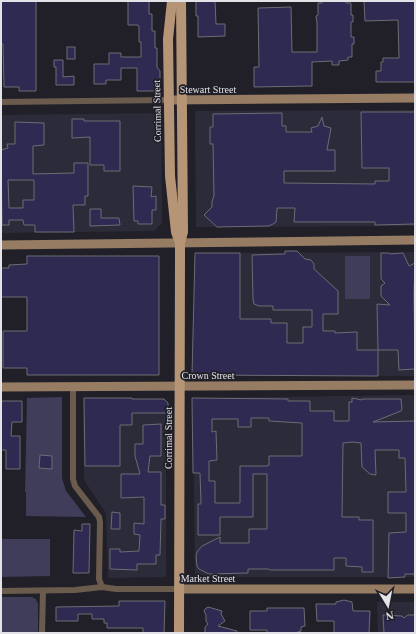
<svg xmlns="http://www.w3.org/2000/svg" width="416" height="634" viewBox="0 0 416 634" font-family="'Times New Roman',serif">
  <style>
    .built { fill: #2c2b39 }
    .green { fill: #3f3d59 }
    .building { fill: #2f2a51; stroke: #6c6c75; fill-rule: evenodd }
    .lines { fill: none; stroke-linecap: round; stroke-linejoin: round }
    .street { stroke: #6b5b4c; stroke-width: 6 }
    .secondary { stroke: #957c63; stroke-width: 9 }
    .primary { stroke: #b59575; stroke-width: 10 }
    .labels { text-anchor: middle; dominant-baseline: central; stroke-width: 3.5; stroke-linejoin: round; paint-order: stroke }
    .street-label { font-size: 10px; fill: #e2e2e7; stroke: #212029 }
  </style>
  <rect width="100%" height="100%" fill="#212029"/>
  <g class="built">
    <polygon points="415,110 415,226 196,227 195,111"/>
    <polygon points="161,113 162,223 154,231 1,233 1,115"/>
    <polygon points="415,252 415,376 192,375 195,253"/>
    <polygon points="415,395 415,577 195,577 193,398"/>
    <polygon points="83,398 162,399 166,404 166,577 108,578 106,513 84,480"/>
    <polygon points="377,602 415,602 415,633 378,633"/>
  </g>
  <g class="green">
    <rect x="345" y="256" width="25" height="43"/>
    <polygon points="62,397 62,478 66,491 86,517 26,516 26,492 25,492 27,398"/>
    <polygon points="1,539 50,539 50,576 1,577"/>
    <polygon points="1,597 32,597 36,599 38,604 38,633 1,633"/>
  </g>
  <g class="building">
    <polygon points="1,1 36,1 36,91 19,91 19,87 4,87 3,44 1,44"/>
    <polygon points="128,1 149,1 149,14 152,14 152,31 155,31 155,48 157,48 157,67 160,71 160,87 156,91 137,91 137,68 121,68 121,80 106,80 106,84 94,84 94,64 109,64 109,53 121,53 121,57 141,57 141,42 139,42 139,27 138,25 128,25"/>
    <polygon points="196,1 215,1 216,24 225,24 225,36 198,37 198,16 196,16"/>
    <polygon points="322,1 346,1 346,3 351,3 351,15 353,15 353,22 351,22 351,37 354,37 354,44 352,44 352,57 348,57 348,60 339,61 339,65 332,65 332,61 312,62 312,86 254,87 254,67 259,67 258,8 291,7 292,52 317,52 317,23 316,16 318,15 318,3 322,3"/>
    <polygon points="364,1 415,1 415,82 376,82 376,71 381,71 381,62 383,62 383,58 399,58 398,20 365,21"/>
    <rect x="67" y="47" width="8" height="12"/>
    <polygon points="54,60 63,60 63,77 74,76 74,85 56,85 56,67 54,67"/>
    <polygon points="361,112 415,112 415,224 375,225 375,222 294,222 295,208 277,208 276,222 273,224 269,226 217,227 204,215 212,207 212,201 214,196 213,144 210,144 210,127 213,127 213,114 282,113 282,126 286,126 286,132 312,132 311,128 318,126 322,117 324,126 331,128 327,150 335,150 335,171 284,171 284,183 375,184 375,181 389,181 389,168 362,168"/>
    <polygon points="72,119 84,119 84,121 120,121 120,171 104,171 104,165 90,165 90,137 72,138"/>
    <path d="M15,122L44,123V145L33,146V174L74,173V163H88V196H85V205H73L74,232H35V225H24L23,220H9V225H2L1,150L8,148L7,144H15ZM8,180H34V200H23V208H9Z"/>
    <polygon points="133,186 152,187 151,197 156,196 156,210 152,210 152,224 138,224 138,221 134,221"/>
    <polygon points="90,209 101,209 101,218 119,218 120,225 90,226"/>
    <polygon points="285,251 297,251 305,259 311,260 314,264 314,269 338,291 338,314 323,314 323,331 335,331 335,333 357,332 357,350 378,350 378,376 192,375 195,253 240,253 240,319 271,319 271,323 287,323 287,343 303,343 303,327 312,327 312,310 273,310 273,306 259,306 254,304 253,299 252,255 285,254"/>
    <polygon points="381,253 389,253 390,254 403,253 409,266 415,263 414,294 415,369 399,370 398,350 378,350 377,304 390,305 381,296 381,286 385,283 381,279"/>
    <polygon points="27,256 159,256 159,375 27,375 27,368 3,368 3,331 27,331 27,297 1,297 1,268 9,268 9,265 27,264"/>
    <polygon points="84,398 132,398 132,399 164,399 168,403 168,413 132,413 132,425 120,425 120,466 85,466"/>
    <path d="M192,398L288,399V401H310V411H334V421H349V402H352V398L362,400V399H401L402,409L401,411L373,422L415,421V574H405V577L388,578L389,533L406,532V513H388V492H406L405,458H399V450H375L376,475L370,474L362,467L361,443L353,442L343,443L342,517H359V520H373V572H362V567L346,566V558H334V570H270L269,569H248V573L209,574L199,569L197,566L196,556L197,552L202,546L220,537V543H249V529H267V474H253V517H220V535H198V504H201L200,473H193ZM251,418H269V421L302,423V456H269V465L267,466H240V503H215V481H209V461L217,460L216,431L212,432V419H238V427H251Z"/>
    <polygon points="1,401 22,401 22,422 12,422 11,436 20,436 20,469 6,469 6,450 1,450"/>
    <polygon points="161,424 161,456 150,456 148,472 161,472 161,505 165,505 165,519 161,519 160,555 156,555 156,564 137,564 137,570 110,569 110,549 120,549 120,552 139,551 140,535 134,534 134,523 144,524 144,497 121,498 121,474 140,474 135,456 135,444 143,444 143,425"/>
    <polygon points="40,455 52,456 52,469 39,468"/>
    <polygon points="112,512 120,513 120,529 111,529"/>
    <polygon points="82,524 90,524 89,573 73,573 74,530 82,531"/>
    <polygon points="344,600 352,602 353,611 370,611 369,633 334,633 334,621 317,621 316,604 336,604 336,602"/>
    <polygon points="119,601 165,601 164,633 143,633 143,628 107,628 107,623 104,623 104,619 92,619 92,614 78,614 78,621 56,621 56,607 119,606"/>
    <polygon points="208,607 222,611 221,614 225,621 218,626 237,631 237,633 205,633 205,627 208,624 206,621 206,615 204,611 205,609"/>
    <polygon points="267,608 304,608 305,626 301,627 301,631 295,633 267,633 267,630 250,630 250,611 267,611"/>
    <polygon points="383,615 402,616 404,618 408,615 415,615 415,633 384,633"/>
  </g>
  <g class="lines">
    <g class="street">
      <polyline points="1,102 168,100"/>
      <polyline points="73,387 73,479 75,486 99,517 100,522 99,579 102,587"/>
      <polyline points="1,591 75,590 102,587 116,589 180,589"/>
      <polyline points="42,633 43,591"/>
    </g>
    <g class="secondary">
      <polyline points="168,100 415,98"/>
      <polyline points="1,245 415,240"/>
      <polyline points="1,387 415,385"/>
      <polyline points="180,589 415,589"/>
    </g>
    <g class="primary">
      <polyline points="172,1 168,39 170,176 176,232 180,243"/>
      <polyline points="179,633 180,258 180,243 183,232 181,1"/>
    </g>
  </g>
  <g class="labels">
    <g class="street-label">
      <text x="208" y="89">Stewart Street</text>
      <text transform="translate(157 111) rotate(-91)">Corrimal Street</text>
      <text x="208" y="375">Crown Street</text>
      <text transform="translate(168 438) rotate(-90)">Corrimal Street</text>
      <text x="208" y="578">Market Street</text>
    </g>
  </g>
  <rect width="416" height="634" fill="none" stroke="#e2e2e7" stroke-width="4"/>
  <g transform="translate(388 606) rotate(170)" stroke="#212029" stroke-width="3" paint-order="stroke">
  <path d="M0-3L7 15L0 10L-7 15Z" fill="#e2e2e7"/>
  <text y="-6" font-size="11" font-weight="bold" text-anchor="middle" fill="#e2e2e7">N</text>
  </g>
</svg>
